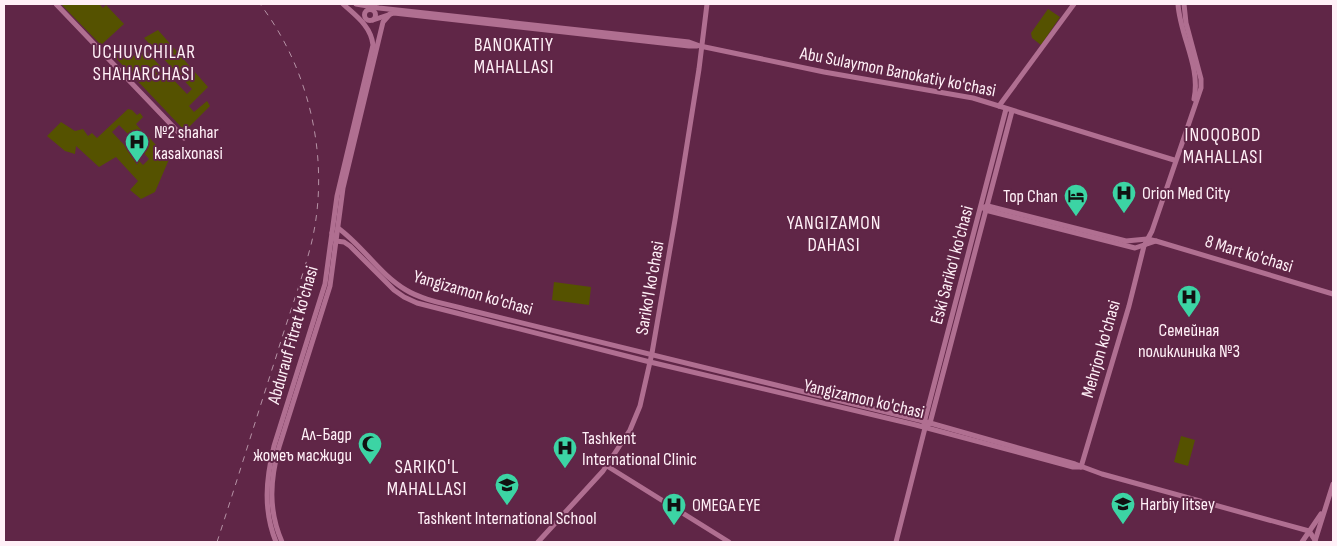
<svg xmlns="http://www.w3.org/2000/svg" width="1337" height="546" viewBox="0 0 1337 546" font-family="'Sofia Sans Condensed',sans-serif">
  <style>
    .green { fill: #555200 }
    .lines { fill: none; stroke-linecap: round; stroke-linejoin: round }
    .secondary { stroke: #b06f91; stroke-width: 5 }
    .rail { stroke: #b592a5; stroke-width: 1; stroke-dasharray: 6 6; stroke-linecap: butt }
    .labels { text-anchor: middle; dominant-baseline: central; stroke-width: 4; stroke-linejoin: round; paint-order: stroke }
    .street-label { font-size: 18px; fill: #fff0f7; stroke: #602647 }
    .poi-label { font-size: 18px; fill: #fff0f7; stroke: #602647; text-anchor: start }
    .neighbourhood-label { font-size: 19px; letter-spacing: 1px; fill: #fff0f7; stroke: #602647 }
  </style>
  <rect width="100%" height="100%" fill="#602647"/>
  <g class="green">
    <polygon points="61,4 99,4 103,8 106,5 124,24 101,45"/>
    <polygon points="1048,9 1060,17 1041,45 1032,38 1031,33"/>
    <polygon points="158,30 208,87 189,106 194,112 207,101 210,106 185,131 111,53 120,48 129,58 145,50 187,94 192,89 144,38"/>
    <polygon points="128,109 132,110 137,115 140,113 143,117 136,124 141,130 132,138 119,125 112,132 143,165 149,159 137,145 147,135 162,152 170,157 155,192 141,199 130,190 138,181 116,157 99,167 76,146 75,154 65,151 47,136 61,122 75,131 83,129 88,136 92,133 97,138"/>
    <polygon points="554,282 591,287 589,305 552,300"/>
    <polygon points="1181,436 1195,440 1188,466 1174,462"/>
  </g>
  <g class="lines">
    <g class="secondary">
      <polyline points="56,4 184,138"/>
      <polyline points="356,4 379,8 689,42 700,46 824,72 973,98 1174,160"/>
      <path d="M1178,4C1180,36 1201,67 1194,99"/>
      <circle cx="370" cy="15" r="5.5"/>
      <polyline points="373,20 394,13 689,46 697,46"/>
      <polyline points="999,106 1074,4"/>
      <polyline points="981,208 988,206 1126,241 1147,239 1156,241 1333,294"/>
      <polyline points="985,210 1135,248 1156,241"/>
      <path d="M338,228C363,246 379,274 406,290C424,301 449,304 469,310L923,421L1075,464L1102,474L1309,531L1315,540"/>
      <polyline points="332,233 336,241 344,242 350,246 394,290 404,297 417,303 650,362 916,425 1073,467 1081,467"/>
      <polyline points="924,423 1006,109"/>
      <polyline points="607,466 729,542"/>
      <polyline points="1081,467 1129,306 1144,246 1152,231 1201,88 1201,79 1186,23 1184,4"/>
      <polyline points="1315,541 1333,484"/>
      <path d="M276,542C263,510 266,479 274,446L325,284L337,196L373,45C371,26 356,16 343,4"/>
      <path d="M282,542C268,510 270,480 279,447L330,286L343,188L383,22L390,14"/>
      <polyline points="538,542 603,471 630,430 640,406 652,353 675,220 699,69 707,4"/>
      <polyline points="896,542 925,428 930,423 1012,111"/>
      <polyline points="1302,542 1321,514"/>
    </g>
    <path class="rail" d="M217,542C237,481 256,419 276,357C287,320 301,283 311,245C331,163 311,71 260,4"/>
  </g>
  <defs>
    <symbol id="hospital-pin" viewBox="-11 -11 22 30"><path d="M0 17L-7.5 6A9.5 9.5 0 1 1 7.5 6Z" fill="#3cd4a4" stroke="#602647"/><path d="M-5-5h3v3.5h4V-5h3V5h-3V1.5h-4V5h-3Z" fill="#111"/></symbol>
    <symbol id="hotel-pin" viewBox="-11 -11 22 30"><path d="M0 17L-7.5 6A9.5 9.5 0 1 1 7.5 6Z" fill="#3cd4a4" stroke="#602647"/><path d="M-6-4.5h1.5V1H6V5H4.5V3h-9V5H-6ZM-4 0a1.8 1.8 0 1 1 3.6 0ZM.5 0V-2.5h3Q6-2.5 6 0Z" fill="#111"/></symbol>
    <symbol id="mosque-pin" viewBox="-11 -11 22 30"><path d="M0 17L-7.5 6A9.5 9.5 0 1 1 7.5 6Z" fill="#3cd4a4" stroke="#602647"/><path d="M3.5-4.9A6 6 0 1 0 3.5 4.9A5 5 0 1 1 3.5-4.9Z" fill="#111"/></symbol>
    <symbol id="school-pin" viewBox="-11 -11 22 30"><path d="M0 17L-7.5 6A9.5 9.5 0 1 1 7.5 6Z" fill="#3cd4a4" stroke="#602647"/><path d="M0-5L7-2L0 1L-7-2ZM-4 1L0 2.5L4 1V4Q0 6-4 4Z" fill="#111"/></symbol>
    <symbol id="university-pin" viewBox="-11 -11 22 30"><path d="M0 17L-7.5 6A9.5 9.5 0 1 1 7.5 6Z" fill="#3cd4a4" stroke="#602647"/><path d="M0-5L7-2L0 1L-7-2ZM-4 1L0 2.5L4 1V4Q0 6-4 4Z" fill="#111"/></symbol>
  </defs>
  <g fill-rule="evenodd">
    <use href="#hospital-pin" x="123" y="128" width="28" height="38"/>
    <use href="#hospital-pin" x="1110" y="179" width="28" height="38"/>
    <use href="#hotel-pin" x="1062" y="182" width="28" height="38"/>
    <use href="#hospital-pin" x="1175" y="283" width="28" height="38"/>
    <use href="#mosque-pin" x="356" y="430" width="28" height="38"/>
    <use href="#hospital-pin" x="551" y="434" width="28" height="38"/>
    <use href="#school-pin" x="493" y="471" width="28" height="38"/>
    <use href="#university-pin" x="1109" y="490" width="28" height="38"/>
    <use href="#hospital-pin" x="660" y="491" width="28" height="38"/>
  </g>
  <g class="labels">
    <g class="street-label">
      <text transform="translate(898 72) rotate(11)">Abu Sulaymon Banokatiy ko'chasi</text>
      <text transform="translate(1249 254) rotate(17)">8 Mart ko'chasi</text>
      <text transform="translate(952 265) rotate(-75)">Eski Sariko'l ko'chasi</text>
      <text transform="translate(650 288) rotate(-80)">Sariko'l ko'chasi</text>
      <text transform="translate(473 293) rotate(16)">Yangizamon ko'chasi</text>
      <text transform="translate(293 335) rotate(-74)">Abdurauf Fitrat ko'chasi</text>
      <text transform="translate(1101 349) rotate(-74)">Mehrjon ko'chasi</text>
      <text transform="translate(864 399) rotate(13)">Yangizamon ko'chasi</text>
    </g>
    <g class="poi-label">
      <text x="154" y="132">№2 shahar<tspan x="154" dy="21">kasalxonasi</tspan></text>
      <text x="1142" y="193">Orion Med City</text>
      <text x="1058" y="196" text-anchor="end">Top Chan</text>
      <text x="1189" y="330" text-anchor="middle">Семейная<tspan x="1189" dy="21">поликлиника №3</tspan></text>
      <text x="352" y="434" text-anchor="end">Ал-Бадр<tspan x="352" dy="21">жомеъ масжиди</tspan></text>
      <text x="582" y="438">Tashkent<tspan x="582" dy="21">International Clinic</tspan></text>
      <text x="1140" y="504">Harbiy litsey</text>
      <text x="692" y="505">OMEGA EYE</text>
      <text x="507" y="518" text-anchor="middle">Tashkent International School</text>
    </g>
    <g class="neighbourhood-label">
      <text x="514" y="45">BANOKATIY<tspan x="514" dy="22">MAHALLASI</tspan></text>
      <text x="144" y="52">UCHUVCHILAR<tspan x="144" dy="22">SHAHARCHASI</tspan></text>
      <text x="1223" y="135">INOQOBOD<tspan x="1223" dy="22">MAHALLASI</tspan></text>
      <text x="834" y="223">YANGIZAMON<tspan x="834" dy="22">DAHASI</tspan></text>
      <text x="427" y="467">SARIKO'L<tspan x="427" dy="22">MAHALLASI</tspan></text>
    </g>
  </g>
  <rect width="1337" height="546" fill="none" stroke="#fff0f7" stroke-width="10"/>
</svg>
